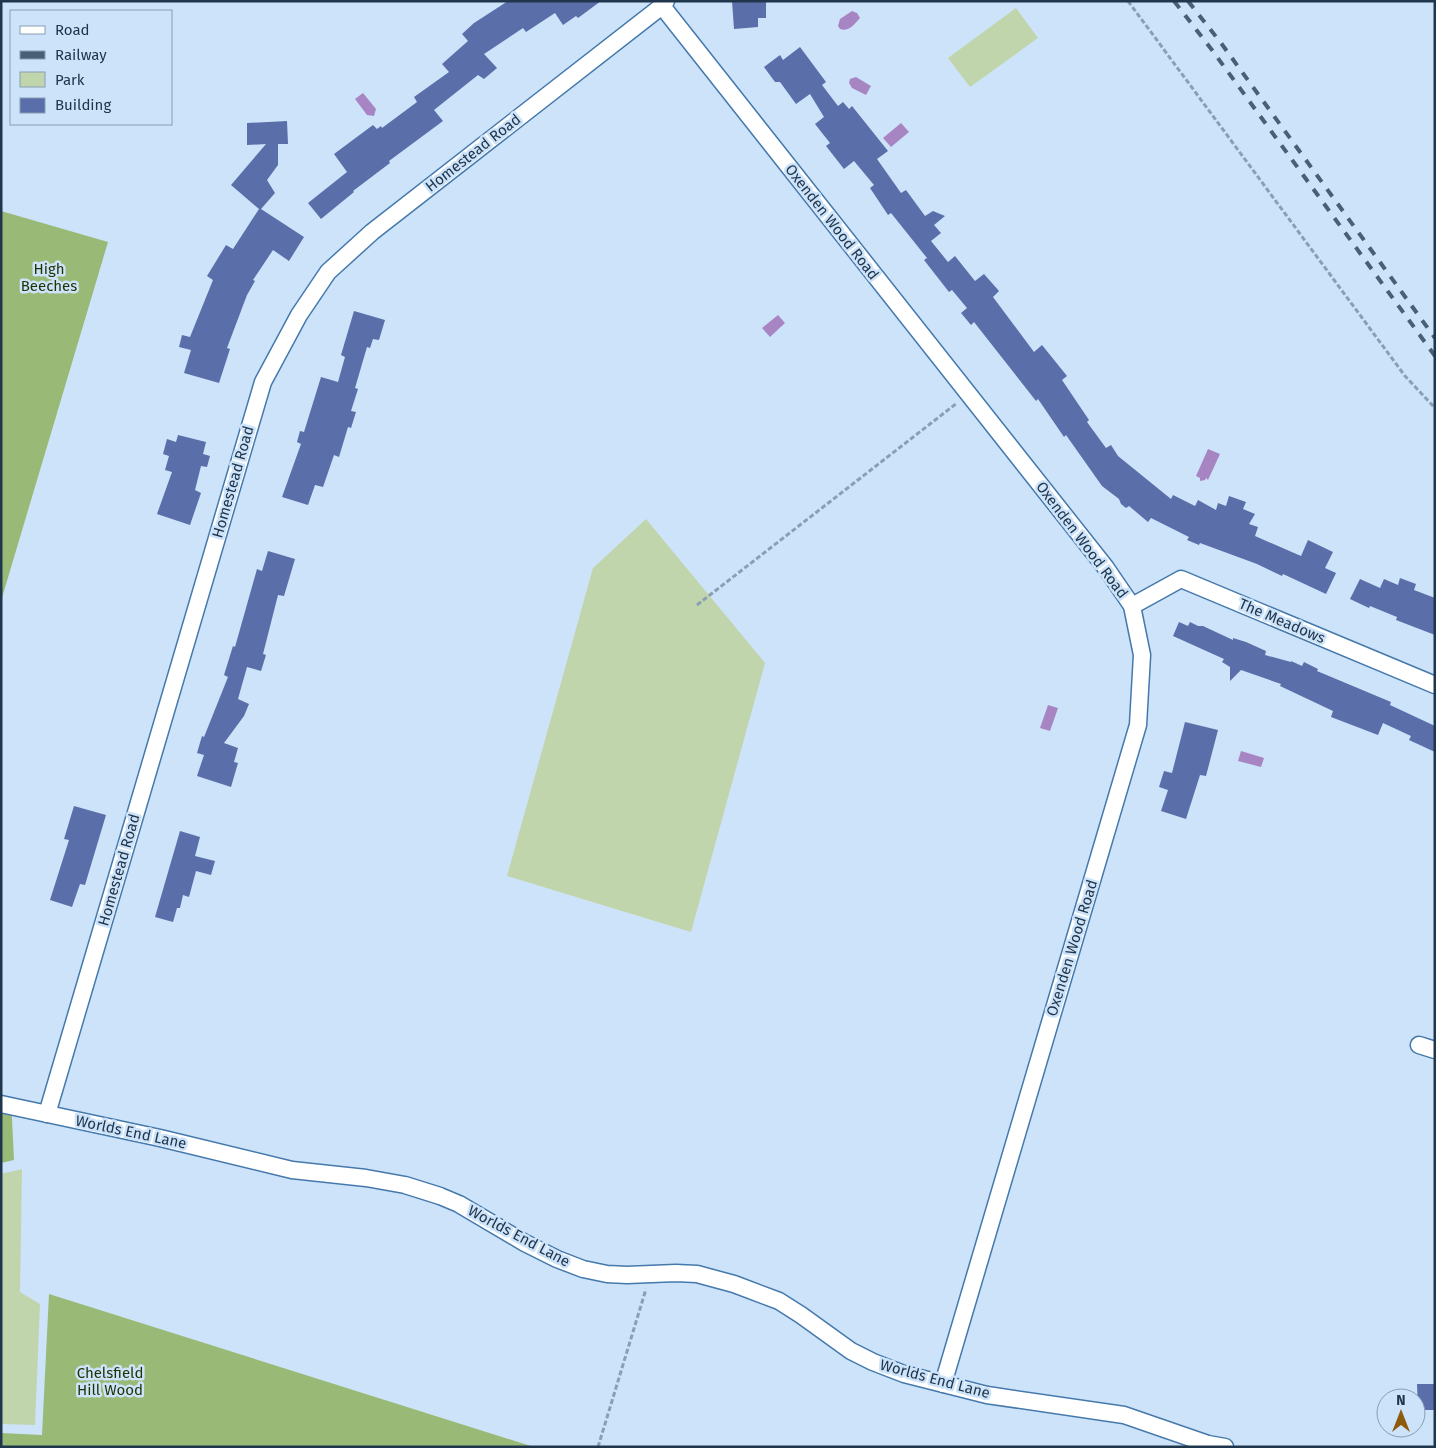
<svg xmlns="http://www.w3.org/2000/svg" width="1436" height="1448" viewBox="0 0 1436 1448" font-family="'Fira Sans',sans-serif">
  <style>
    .green { fill: #c1d5ac }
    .forest { fill: #99b976 }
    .water { fill: #a785c3 }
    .building { fill: #5a6eaa }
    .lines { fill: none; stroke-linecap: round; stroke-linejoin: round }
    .minor-casing { stroke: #4579ac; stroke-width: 19 }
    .path { stroke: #899fb5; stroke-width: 3; stroke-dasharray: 5 2.5; stroke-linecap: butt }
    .minor { stroke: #fff; stroke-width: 16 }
    .rail { stroke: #495f75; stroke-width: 4; stroke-dasharray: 9 9; stroke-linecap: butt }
    .labels { text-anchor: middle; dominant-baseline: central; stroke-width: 5; stroke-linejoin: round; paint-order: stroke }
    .street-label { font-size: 15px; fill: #20364c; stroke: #cde3f9 }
    .park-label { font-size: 15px; fill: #1f3200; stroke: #cde3f9 }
  </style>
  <rect width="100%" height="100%" fill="#cde3f9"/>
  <g class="green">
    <polygon points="1016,8 1038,38 970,87 948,58"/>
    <polygon points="646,519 765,663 691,932 507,876 593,568"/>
    <polygon points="22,1169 20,1292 40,1304 35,1425 1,1424 1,1174"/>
  </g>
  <g class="forest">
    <polygon points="1,211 108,242 1,601"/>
    <polygon points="1,1096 11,1098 14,1160 1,1163"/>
    <polygon points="49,1294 534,1447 1,1447 1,1433 42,1435"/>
  </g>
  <g class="water">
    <path d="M852,11L857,13L860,18C854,24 850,32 840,29L838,26L840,19Z"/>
    <polygon points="856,77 871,86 866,95 852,88 849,83 850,79"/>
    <polygon points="363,93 376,109 374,116 367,115 355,99"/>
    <polygon points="901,123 909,132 891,147 883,138"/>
    <polygon points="778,315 785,323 770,337 762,328"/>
    <polygon points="1208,449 1220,454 1208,480 1206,478 1205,480 1200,481 1200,478 1196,476"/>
    <polygon points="1048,705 1058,708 1050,731 1040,728"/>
    <polygon points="1241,751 1264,758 1261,767 1238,761"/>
  </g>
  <g class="building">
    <polygon points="508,1 601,1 578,18 576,16 563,25 555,13 526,32 523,28 484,54 497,68 484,79 478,75 434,110 443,121 389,161 390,163 353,191 354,192 321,219 308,203 347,172 334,154 373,125 377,129 381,126 382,128 417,102 414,97 449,72 442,64 468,41 462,34 474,23"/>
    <polygon points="732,1 766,1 766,18 758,18 758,27 734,29"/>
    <polygon points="800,47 826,82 822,85 838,106 843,102 849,109 852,106 888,151 877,159 901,193 906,190 925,216 933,211 945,216 934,225 941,233 931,241 948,262 955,256 975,281 984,274 999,291 993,297 1034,352 1042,345 1067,376 1062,380 1089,420 1087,422 1106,448 1111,445 1118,456 1171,499 1173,495 1195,506 1198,500 1216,510 1218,503 1226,506 1229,496 1246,502 1243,509 1255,514 1249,524 1258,527 1255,536 1301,556 1308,540 1333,552 1325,568 1336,573 1326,594 1283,574 1282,576 1257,564 1200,543 1199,545 1187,540 1189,537 1151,518 1148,522 1129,506 1126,508 1121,504 1119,499 1102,486 1066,435 1064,437 1038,399 1036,401 974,322 971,325 961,313 967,308 952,290 949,292 924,260 927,258 891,213 888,215 870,188 874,185 854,161 844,169 826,146 830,143 815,124 824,117 810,94 796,104 780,82 775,82 764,67 780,55 783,60"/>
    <polygon points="287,121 288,144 278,144 278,165 267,180 275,193 261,209 304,237 289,261 273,250 253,280 255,281 247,295 227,348 230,349 219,383 184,373 191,350 179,347 182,335 190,337 213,280 207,276 226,245 233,249 259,209 231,185 266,144 247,145 247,123"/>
    <polygon points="354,311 385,320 379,340 373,339 370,348 367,347 355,388 358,389 351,411 356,412 351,428 348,427 339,457 334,455 323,487 315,485 308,505 282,497 301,444 297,442 300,431 304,432 321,377 338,382 345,357 341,355"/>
    <polygon points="178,435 206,442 203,454 210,456 207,467 201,466 195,490 201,493 190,525 157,514 172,472 165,470 169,456 163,454 167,439 176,442"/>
    <polygon points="268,551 295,559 284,596 278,595 263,654 266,655 261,671 247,667 238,699 249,704 244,716 224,743 238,748 234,762 238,763 231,787 197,776 204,755 197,753 202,736 204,737 228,677 224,675 233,646 235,647 257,569 262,571"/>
    <polygon points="1400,578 1416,584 1414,590 1435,598 1435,635 1396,620 1397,617 1370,606 1369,608 1350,599 1360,579 1380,588 1384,579 1398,585"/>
    <polygon points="1179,622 1188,626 1190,622 1198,626 1203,626 1233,640 1233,638 1246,642 1266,651 1265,655 1291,662 1291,661 1302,666 1304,662 1318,669 1317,671 1391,702 1390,705 1435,726 1435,752 1409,740 1411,736 1383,723 1378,735 1331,717 1333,711 1280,686 1281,684 1241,670 1230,681 1230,667 1222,662 1224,659 1173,636"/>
    <polygon points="1185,722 1218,730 1206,776 1200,775 1186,819 1161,811 1168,790 1159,787 1164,771 1172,773"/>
    <polygon points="74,806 106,815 85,885 80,884 72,907 50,900 69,840 64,839"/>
    <polygon points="180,831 200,837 195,856 215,861 211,875 196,871 189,897 183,895 180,908 177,908 173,922 155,917"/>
    <polygon points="1417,1384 1435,1384 1435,1410 1418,1410"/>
  </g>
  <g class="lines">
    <defs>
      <g id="minor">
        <polyline points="662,6 1106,568 1132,606 1142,655 1138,725 943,1384"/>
        <polyline points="1132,606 1181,579 1435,685"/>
        <polyline points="1419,1045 1435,1050"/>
        <polyline points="1,1104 160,1138 292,1170 366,1178 405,1185 440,1196 459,1204 525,1243 557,1259 583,1269 607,1274 627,1275 676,1273 697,1274 734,1284 779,1301 801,1315 851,1351 873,1362 904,1374 987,1395 1124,1415 1208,1444 1225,1447"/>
        <polyline points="47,1114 263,382 299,315 328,272 372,232 662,6 666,1"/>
      </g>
    </defs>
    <use href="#minor" class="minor-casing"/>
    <g class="path">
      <polyline points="1128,1 1405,376 1435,408"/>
      <polyline points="697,605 957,403"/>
      <polyline points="598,1447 646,1289"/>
    </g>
    <use href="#minor" class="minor"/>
    <g class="rail">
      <polyline points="1174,1 1212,50 1435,356"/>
      <polyline points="1188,1 1221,43 1435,338"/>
    </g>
  </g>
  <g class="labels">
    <g class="street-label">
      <text transform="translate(473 153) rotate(-38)">Homestead Road</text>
      <text transform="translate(832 222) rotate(52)">Oxenden Wood Road</text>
      <text transform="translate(233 482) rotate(-74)">Homestead Road</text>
      <text transform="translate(1082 540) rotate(53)">Oxenden Wood Road</text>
      <text transform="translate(1282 621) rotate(23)">The Meadows</text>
      <text transform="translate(119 870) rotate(-74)">Homestead Road</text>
      <text transform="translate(1072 948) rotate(-73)">Oxenden Wood Road</text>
      <text transform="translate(131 1132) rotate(12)">Worlds End Lane</text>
      <text transform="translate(519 1236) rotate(28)">Worlds End Lane</text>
      <text transform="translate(935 1379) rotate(15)">Worlds End Lane</text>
    </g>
    <g class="park-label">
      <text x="49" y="269">High<tspan x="49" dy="17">Beeches</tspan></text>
      <text x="110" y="1373">Chelsfield<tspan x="110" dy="17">Hill Wood</tspan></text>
    </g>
  </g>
  <rect width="1436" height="1448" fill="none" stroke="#20364c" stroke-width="5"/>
  <rect x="10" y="10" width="162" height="115" fill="#cde3f9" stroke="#889eb4"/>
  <rect x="20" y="26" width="25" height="8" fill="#ffffff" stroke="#889eb4"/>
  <text x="55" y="35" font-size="15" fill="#20364c">Road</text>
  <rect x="20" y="51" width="25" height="8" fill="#495f75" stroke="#889eb4"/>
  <text x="55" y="60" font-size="15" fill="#20364c">Railway</text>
  <rect x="20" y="72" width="25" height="15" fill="#c1d5ac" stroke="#889eb4"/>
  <text x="55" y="85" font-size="15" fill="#20364c">Park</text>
  <rect x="20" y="98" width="25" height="15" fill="#5a6eaa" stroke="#889eb4"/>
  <text x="55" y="110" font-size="15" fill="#20364c">Building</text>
  <g transform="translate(1401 1413)"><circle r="24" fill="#cde3f9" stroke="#889eb4"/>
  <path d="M0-4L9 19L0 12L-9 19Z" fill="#8e5a0b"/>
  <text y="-8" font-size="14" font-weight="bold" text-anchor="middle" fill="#20364c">N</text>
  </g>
</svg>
